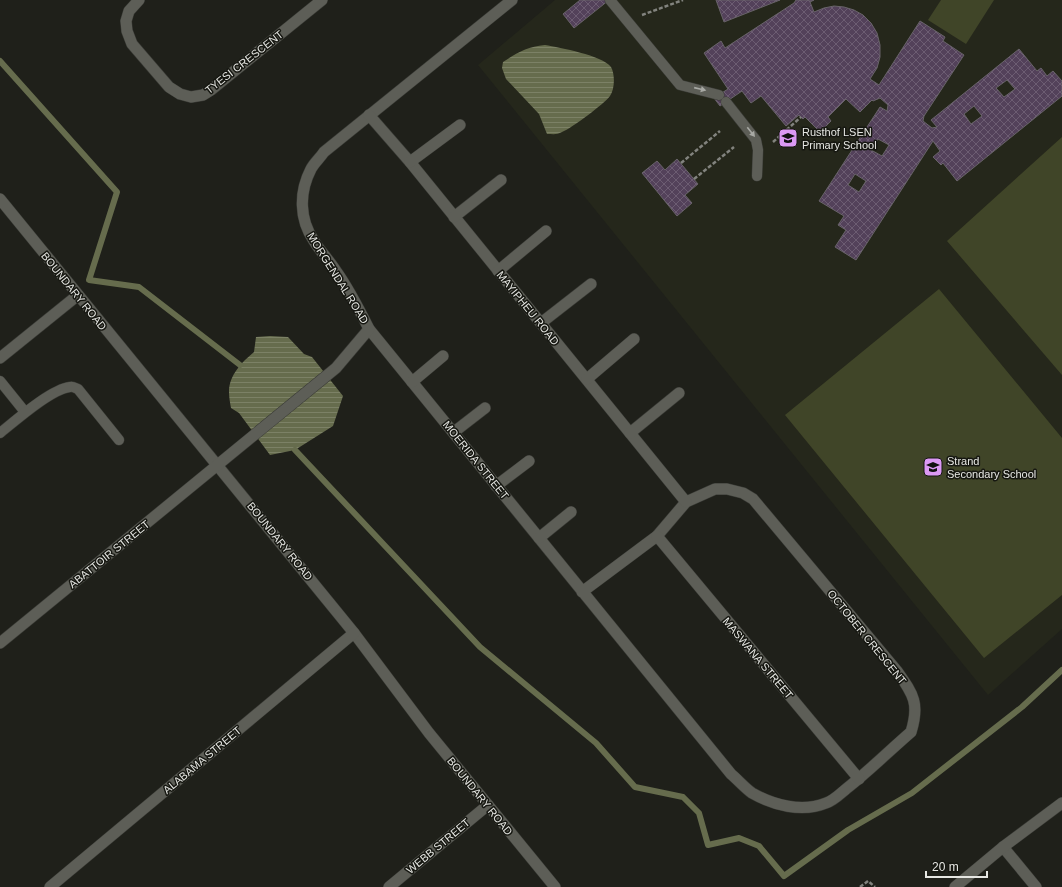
<svg xmlns="http://www.w3.org/2000/svg" width="1062" height="887" viewBox="0 0 1062 887" font-family="Arial,sans-serif">
  <style>
    .built { fill: #25271b }
    .pitch { fill: #404528 }
    .water { fill: url(#water-rules) }
    .lines { fill: none; stroke-linecap: round; stroke-linejoin: round }
    .stream { stroke: #666c4d; stroke-width: 6 }
    .building { fill: url(#building-cross-hatch); stroke: #686369; fill-rule: evenodd }
    .service-casing { stroke: #3a3b36; stroke-width: 11 }
    .minor-casing { stroke: #3a3b36; stroke-width: 12 }
    .tertiary-casing { stroke: #3a3b36; stroke-width: 12 }
    .path { stroke: #82837e; stroke-width: 2.5; stroke-dasharray: 4 2; stroke-linecap: butt }
    .service { stroke: #5d5e57; stroke-width: 10 }
    .minor { stroke: #5d5e57; stroke-width: 11 }
    .tertiary { stroke: #5d5e57; stroke-width: 11 }
    .oneway { fill: #a8a9a4 }
    .labels { text-anchor: middle; dominant-baseline: central; stroke-width: 3; stroke-linejoin: round; paint-order: stroke }
    .street-label { font-size: 11px; fill: #e6e7e3; stroke: #161711 }
    .poi-label { font-size: 11px; fill: #e6e7e3; stroke: #161711; text-anchor: start }
  </style>
  <defs>
    <pattern id="water-rules" width="6" height="5" patternUnits="userSpaceOnUse"><rect width="6" height="5" fill="#666c4d"/><path d="M0 2.5h6" fill="none" stroke="#7c8166"/></pattern>
    <pattern id="building-cross-hatch" width="8" height="8" patternUnits="userSpaceOnUse"><rect width="8" height="8" fill="#53415a"/><path d="M0 0l8 8M0 8l8-8" fill="none" stroke="#6c5c72"/></pattern>
  </defs>
  <rect width="100%" height="100%" fill="#1f201a"/>
  <polygon class="built" points="555,0 1062,0 1062,629 988,695 478,65"/>
  <g class="pitch">
    <polygon points="941,0 994,0 966,44 928,20"/>
    <polygon points="1062,137 1062,375 947,241"/>
    <polygon points="939,289 1062,438 1062,595 984,658 785,415"/>
  </g>
  <g class="water">
    <path d="M545,45C560,48 602,55 611,67C615,74 615,89 610,96C604,104 572,128 562,132C557,135 553,134 547,134L539,114L506,79L502,68L503,62C518,52 527,47 545,45Z"/>
    <path d="M270,336L288,337L304,354L312,357L343,396L333,426L295,450L270,455L239,413L231,408C230,403 229,397 229,392C229,375 242,362 254,352L256,337Z"/>
  </g>
  <g class="lines">
    <g class="stream">
      <polyline points="0,61 117,192 89,280 139,287 240,365"/>
      <polyline points="295,450 480,647 596,743 635,787 683,797 699,813 708,845 739,838 759,846 784,876 848,830 912,793 1022,707 1062,670"/>
    </g>
  </g>
  <g class="building">
    <polygon points="580,0 609,0 574,28 563,14"/>
    <polygon points="716,0 780,0 724,22"/>
    <path d="M796,0H814L810,2L814,12L824,8L834,6L844,7L854,10L863,15L871,23L877,33L880,45V57L877,68L870,79L879,85L920,21L945,37L943,41L964,55L924,116L923,121L932,128L937,127L931,120L1019,49L1037,71L1041,68L1047,76L1053,71L1062,81V96L957,181L943,163L941,165L933,157L940,151L933,141L856,260L835,247L846,230L838,225L844,216L819,201L880,107L887,111L888,105L880,98L873,101L872,100L860,112L846,99L828,117L831,121L820,132L805,117L803,119L799,115L786,126L761,96L751,103L742,91L720,106L714,98L728,89L704,53L721,41L725,48L794,3ZM1007,80L1015,89L1004,97L996,88ZM974,106L982,116L971,124L964,114ZM878,139L889,145L882,156L871,150ZM855,174L866,181L859,192L848,185Z"/>
    <polygon points="677,159 698,184 685,195 692,203 677,216 642,173 657,161 665,170"/>
  </g>
  <g class="lines">
    <defs>
      <g id="service">
        <polyline points="610,0 680,85 719,95"/>
        <polyline points="726,102 756,140 758,150 757,176"/>
        <polyline points="0,381 25,412"/>
        <path d="M0,433C15,421 51,389 70,387C73,386 75,388 78,389L119,440"/>
      </g>
      <g id="minor">
        <polyline points="139,0 129,11 126,21 127,31 132,44 169,87 180,94 191,97 203,95 211,90 322,0"/>
        <path d="M512,0L324,152C320,158 314,163 311,169C299,192 299,219 314,241C320,251 329,260 336,271C349,289 359,309 369,329L731,774C738,780 745,788 752,793C773,805 802,813 826,803C833,801 840,794 846,789C869,771 889,751 911,732C920,703 913,694 897,671L753,499L743,493L727,489H715L686,502L657,536L582,592"/>
        <polyline points="369,115 410,162 686,502"/>
        <polyline points="410,162 460,125"/>
        <polyline points="0,199 354,633 429,733 555,887"/>
        <polyline points="454,217 501,180"/>
        <polyline points="498,271 546,231"/>
        <polyline points="541,323 591,284"/>
        <polyline points="0,358 78,295"/>
        <polyline points="587,379 634,339"/>
        <polyline points="412,382 443,356"/>
        <polyline points="454,432 485,408"/>
        <polyline points="630,433 679,393"/>
        <polyline points="496,486 529,461"/>
        <polyline points="657,536 859,779"/>
        <polyline points="539,538 571,512"/>
        <polyline points="0,643 336,368 369,329"/>
        <polyline points="1003,847 1036,887"/>
        <polyline points="50,887 354,633"/>
        <polyline points="389,887 488,805"/>
      </g>
      <polyline id="tertiary" points="955,887 1003,847 1062,803"/>
    </defs>
    <use href="#service" class="service-casing"/>
    <use href="#minor" class="minor-casing"/>
    <use href="#tertiary" class="tertiary-casing"/>
    <g class="path">
      <polyline points="642,15 683,0"/>
      <polyline points="773,142 801,117"/>
      <polyline points="681,163 720,131"/>
      <polyline points="694,179 734,147"/>
      <polyline points="860,887 868,881 875,887"/>
    </g>
    <use href="#service" class="service"/>
    <use href="#minor" class="minor"/>
    <use href="#tertiary" class="tertiary"/>
  </g>
  <defs><path id="oneway-solid" d="M-6-.8H1V-3.2L6.5 0L1 3.2V.8H-6Z"/></defs>
  <g class="oneway">
    <use href="#oneway-solid" transform="translate(700 89) rotate(13)"/>
    <use href="#oneway-solid" transform="translate(751 132) rotate(52)"/>
  </g>
  <defs>
    <symbol id="school-square" viewBox="-11 -11 22 22"><rect x="-9" y="-9" width="18" height="18" rx="4" fill="#dc99f4" stroke="#161711"/><path d="M0-5L7-2L0 1L-7-2ZM-4 1L0 2.5L4 1V4Q0 6-4 4Z" fill="#111"/></symbol>
  </defs>
  <g fill-rule="evenodd">
    <use href="#school-square" x="777" y="127" width="22" height="22"/>
    <use href="#school-square" x="922" y="456" width="22" height="22"/>
  </g>
  <g class="labels">
    <g class="street-label">
      <text transform="translate(244 62) rotate(-38)">TYESI CRESCENT</text>
      <text transform="translate(338 278) rotate(58)">MORGENDAL ROAD</text>
      <text transform="translate(74 291) rotate(51)">BOUNDARY ROAD</text>
      <text transform="translate(528 308) rotate(51)">MAYIPHEU ROAD</text>
      <text transform="translate(476 460) rotate(51)">MOERIDA STREET</text>
      <text transform="translate(280 541) rotate(51)">BOUNDARY ROAD</text>
      <text transform="translate(109 554) rotate(-39)">ABATTOIR STREET</text>
      <text transform="translate(867 637) rotate(51)">OCTOBER CRESCENT</text>
      <text transform="translate(758 658) rotate(50)">MASWANA STREET</text>
      <text transform="translate(202 760) rotate(-40)">ALABAMA STREET</text>
      <text transform="translate(480 796) rotate(51)">BOUNDARY ROAD</text>
      <text transform="translate(438 846) rotate(-40)">WEBB STREET</text>
    </g>
    <g class="poi-label">
      <text x="802" y="132">Rusthof LSEN<tspan x="802" dy="13">Primary School</tspan></text>
      <text x="947" y="461">Strand<tspan x="947" dy="13">Secondary School</tspan></text>
    </g>
  </g>
  <path d="M926 871v6h61v-6" fill="none" stroke="#e6e7e3" stroke-width="2"/>
  <text x="932" y="871" font-size="12" fill="#e6e7e3" stroke="#161711" stroke-width="3" paint-order="stroke">20 m</text>
</svg>
